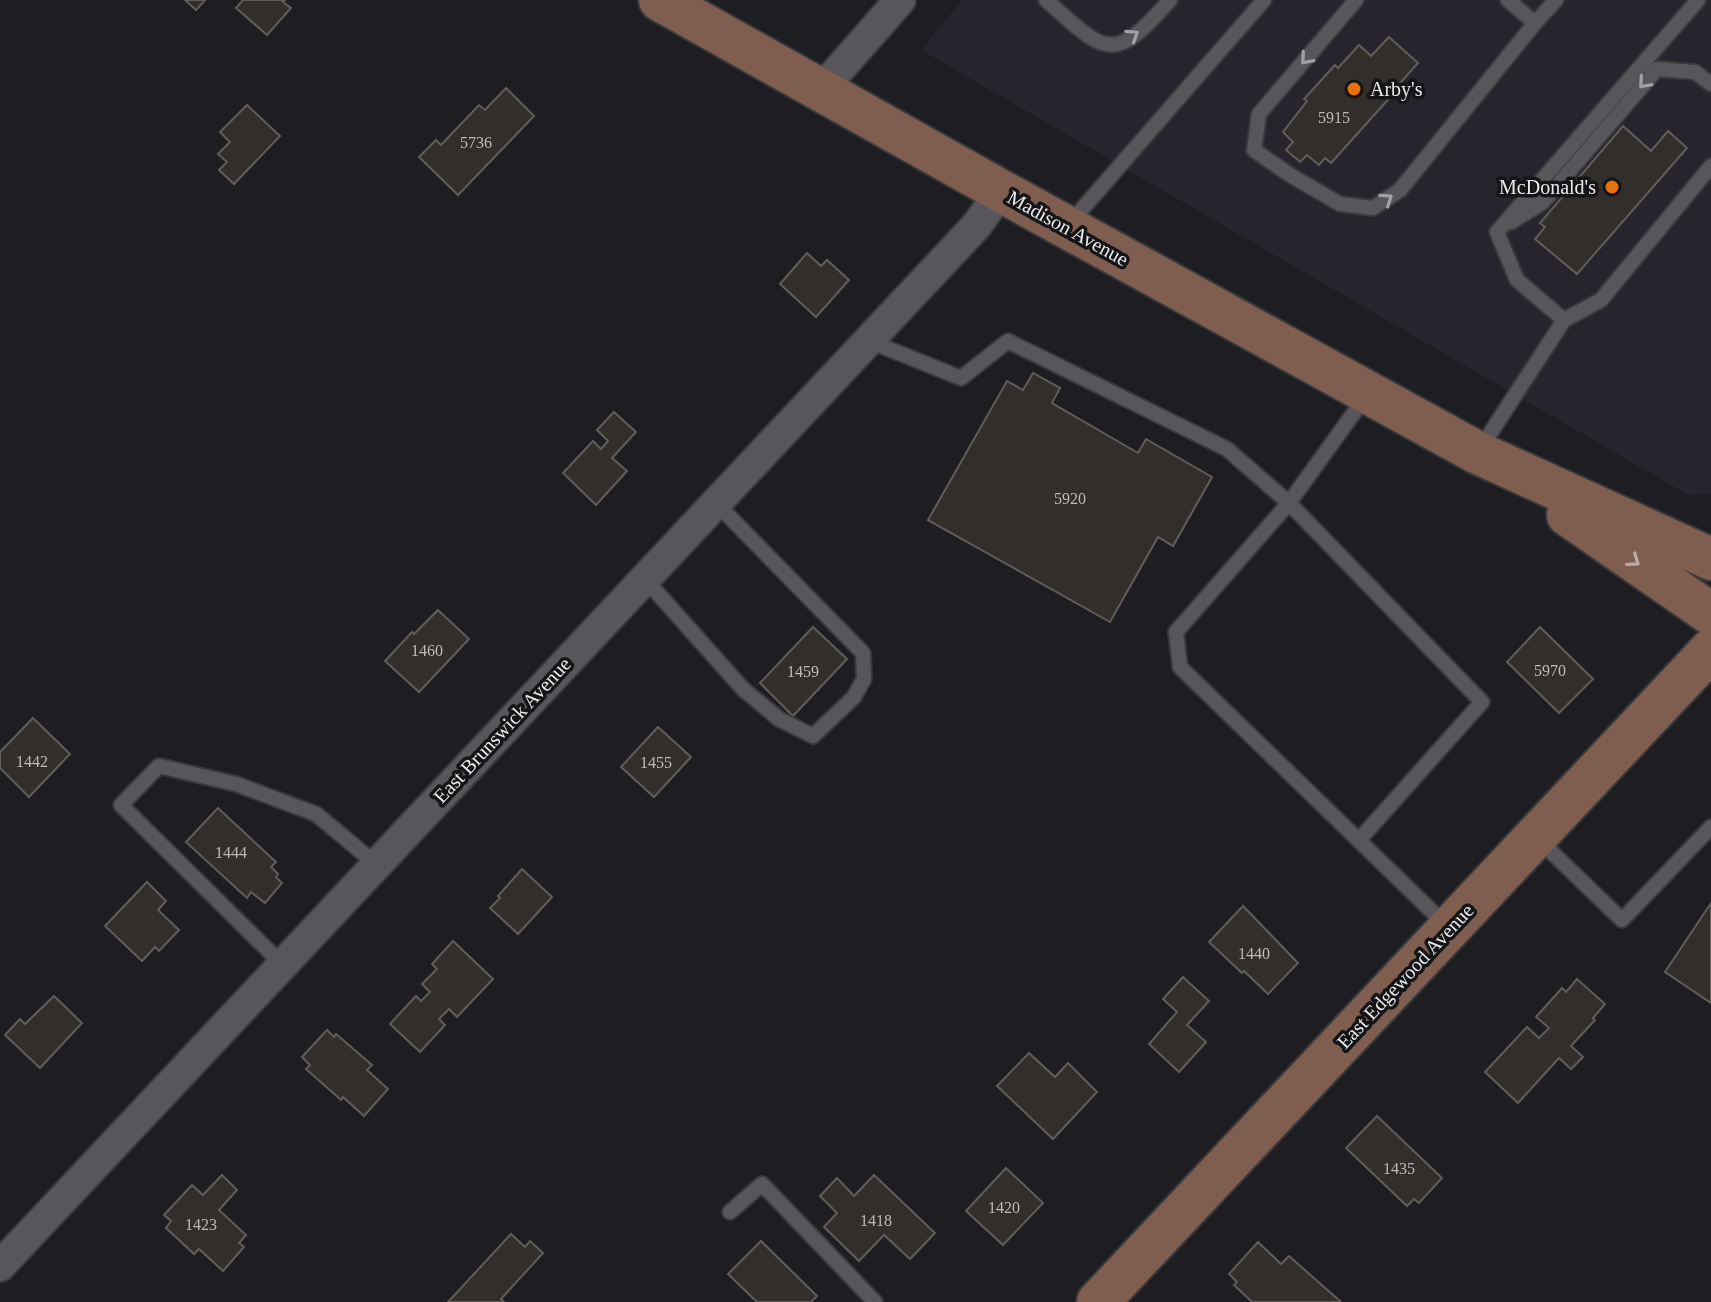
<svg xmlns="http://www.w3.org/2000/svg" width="1711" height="1302" viewBox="0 0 1711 1302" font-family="'Times New Roman',serif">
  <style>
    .built { fill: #27242d }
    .building { fill: #312e2b; stroke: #605d5a; stroke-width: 2 }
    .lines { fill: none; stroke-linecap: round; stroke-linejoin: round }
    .service-casing { stroke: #3a3a3c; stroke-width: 18 }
    .minor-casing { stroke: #3a3a3c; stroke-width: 34 }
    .secondary-casing { stroke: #3a3a3c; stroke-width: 46 }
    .service { stroke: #58565b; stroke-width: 14 }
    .minor { stroke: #58565b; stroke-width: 30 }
    .secondary { stroke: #805e4f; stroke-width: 42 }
    .oneway { stroke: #a2a0a4 }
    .oneway2 { stroke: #bbaca6 }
    .food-dot { fill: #e8710a; stroke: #151417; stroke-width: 3 }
    .labels { text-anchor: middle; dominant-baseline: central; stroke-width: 7; stroke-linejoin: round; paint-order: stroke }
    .number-label { font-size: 16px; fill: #bcbcbc }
    .poi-label { font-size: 20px; fill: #ebebed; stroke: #151417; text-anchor: start }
    .street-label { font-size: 20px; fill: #ebebed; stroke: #151417 }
  </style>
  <rect width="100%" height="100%" fill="#1e1d21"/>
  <polygon class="built" points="962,0 1711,0 1711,494 1688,495 921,50"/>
  <g class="building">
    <polygon points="185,0 205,0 196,10"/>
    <polygon points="243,0 285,0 283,2 291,8 267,35 236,8"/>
    <polygon points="1389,37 1418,63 1392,92 1393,94 1331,163 1325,158 1319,165 1307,155 1300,162 1286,150 1293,142 1283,132 1307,101 1304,99 1335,65 1338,68 1359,45 1371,56"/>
    <polygon points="506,88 534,116 458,195 419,157 436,140 441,145 479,105 485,110"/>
    <polygon points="247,105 280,136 234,184 219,170 227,162 218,154 230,142 220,132"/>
    <polygon points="1623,126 1651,151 1668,131 1687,148 1577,274 1535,239 1545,227 1540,223"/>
    <polygon points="807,253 821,266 827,260 849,280 816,317 780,284"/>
    <polygon points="1033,373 1060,388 1052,403 1138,453 1146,439 1212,477 1173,546 1158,537 1110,622 928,520 1007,381 1023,390"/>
    <polygon points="614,412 636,432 612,458 627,471 596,505 563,473 593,441 601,449 608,441 597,430"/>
    <polygon points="438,610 469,639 419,692 385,661 412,632 414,634"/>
    <polygon points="813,627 847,659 793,716 760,683"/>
    <polygon points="1540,627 1593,679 1559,713 1507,662"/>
    <polygon points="33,718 70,754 29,797 0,768 0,752"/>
    <polygon points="658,727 691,757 654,797 621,767"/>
    <polygon points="218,808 276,862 271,867 278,874 276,877 282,883 265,903 251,892 247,898 186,842"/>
    <polygon points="522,869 552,897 518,934 490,908 500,898 498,896"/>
    <polygon points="147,882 166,901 158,910 179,930 159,951 155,947 142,961 105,926"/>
    <polygon points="1711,903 1711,1003 1665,972"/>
    <polygon points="1243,906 1298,963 1268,994 1244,971 1242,973 1209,942"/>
    <polygon points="453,941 493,979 457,1017 449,1009 439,1019 445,1025 420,1052 390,1024 416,996 421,1001 430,992 422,984 437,969 432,964"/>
    <polygon points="1183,977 1209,1001 1187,1025 1206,1042 1179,1072 1149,1044 1177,1012 1163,999"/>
    <polygon points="1577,979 1605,1004 1593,1018 1595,1020 1571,1046 1583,1057 1571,1069 1559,1058 1518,1103 1485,1072 1527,1027 1539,1038 1549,1028 1536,1017 1562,988 1566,992"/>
    <polygon points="54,996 82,1023 40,1068 5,1035 20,1019 25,1024"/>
    <polygon points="327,1030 334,1037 336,1034 372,1065 367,1070 388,1089 364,1116 343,1097 341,1100 306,1069 310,1065 302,1057"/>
    <polygon points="1029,1053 1055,1077 1068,1063 1097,1092 1053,1139 997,1086"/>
    <polygon points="1377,1116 1442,1178 1419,1203 1414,1199 1407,1206 1346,1148"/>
    <polygon points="1006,1168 1043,1203 1003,1245 966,1211"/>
    <polygon points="222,1175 237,1190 219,1210 246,1235 239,1243 244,1247 223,1271 199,1249 194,1254 166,1228 171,1221 164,1215 192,1185 203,1195"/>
    <polygon points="874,1175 935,1233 910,1259 884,1235 859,1261 824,1227 837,1213 820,1196 837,1178 854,1196"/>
    <polygon points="511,1234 525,1247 530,1241 543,1253 501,1299 504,1302 448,1302"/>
    <polygon points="761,1241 817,1296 811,1302 757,1302 728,1274"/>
    <polygon points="1258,1242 1281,1264 1289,1256 1341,1302 1252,1302 1234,1285 1237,1282 1229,1274"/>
  </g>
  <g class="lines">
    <defs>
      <g id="service">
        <path d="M1046,0C1106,53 1112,66 1170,0"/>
        <polyline points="1356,0 1259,114 1254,150 1290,175 1340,204 1373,208 1400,190 1535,23"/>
        <polyline points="1508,0 1535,23 1556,0"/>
        <polyline points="1511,222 1543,202 1657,69 1695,72 1711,84"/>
        <polyline points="1070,223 1264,0"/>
        <polyline points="1564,320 1601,300 1711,166"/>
        <polyline points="869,341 961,378 1008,341 1227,449 1289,503 1176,632 1180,667 1446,925"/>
        <polyline points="1480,449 1564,320 1517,280 1497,232 1698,0"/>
        <polyline points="645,579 743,689 779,719 813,736 854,697 864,679 863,653 716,503"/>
        <polyline points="1537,838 1622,920 1711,827"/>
        <polyline points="1359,840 1482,702 1289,503 1366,396"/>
        <polyline points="282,964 121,805 159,766 236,784 316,814 376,864"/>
        <polyline points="730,1212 762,1184 875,1302"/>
      </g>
      <g id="minor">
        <polyline points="821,90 900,0"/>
        <polyline points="0,1266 977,225 1001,191"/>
      </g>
      <g id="secondary">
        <polyline points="660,0 1001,191 1478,453 1711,559"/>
        <polyline points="1568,515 1711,614"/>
        <polyline points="1098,1302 1711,650"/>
      </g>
    </defs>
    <use href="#service" class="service-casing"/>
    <use href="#minor" class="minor-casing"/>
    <use href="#secondary" class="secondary-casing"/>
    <use href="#service" class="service"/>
    <use href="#minor" class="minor"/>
    <use href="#secondary" class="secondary"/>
  </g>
  <defs><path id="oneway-chevron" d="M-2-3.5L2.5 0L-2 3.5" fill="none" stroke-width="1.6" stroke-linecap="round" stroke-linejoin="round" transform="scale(2)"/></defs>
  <g class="oneway">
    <use href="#oneway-chevron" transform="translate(1133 35) rotate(-33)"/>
    <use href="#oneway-chevron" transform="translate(1306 59) rotate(131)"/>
    <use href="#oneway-chevron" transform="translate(1644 83) rotate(131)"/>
    <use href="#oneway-chevron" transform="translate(1387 199) rotate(-34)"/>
  </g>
  <use class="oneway2" href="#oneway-chevron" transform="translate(1634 561) rotate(35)"/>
  <g class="food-dot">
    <circle cx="1354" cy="89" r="8"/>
    <circle cx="1612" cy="187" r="8"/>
  </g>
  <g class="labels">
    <g class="number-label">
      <text x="1334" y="117">5915</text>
      <text x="476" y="142">5736</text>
      <text x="1070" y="498">5920</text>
      <text x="427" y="650">1460</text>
      <text x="1550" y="670">5970</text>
      <text x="803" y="671">1459</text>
      <text x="32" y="761">1442</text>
      <text x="656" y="762">1455</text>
      <text x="231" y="852">1444</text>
      <text x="1254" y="953">1440</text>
      <text x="1399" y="1168">1435</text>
      <text x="1004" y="1207">1420</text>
      <text x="876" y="1220">1418</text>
      <text x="201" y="1224">1423</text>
    </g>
    <g class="poi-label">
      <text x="1370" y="89">Arby's</text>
      <text x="1596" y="187" text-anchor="end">McDonald's</text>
    </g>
    <g class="street-label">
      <text transform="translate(1068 228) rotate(29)">Madison Avenue</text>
      <text transform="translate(502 730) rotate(-47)">East Brunswick Avenue</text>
      <text transform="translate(1405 976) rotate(-47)">East Edgewood Avenue</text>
    </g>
  </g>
</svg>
